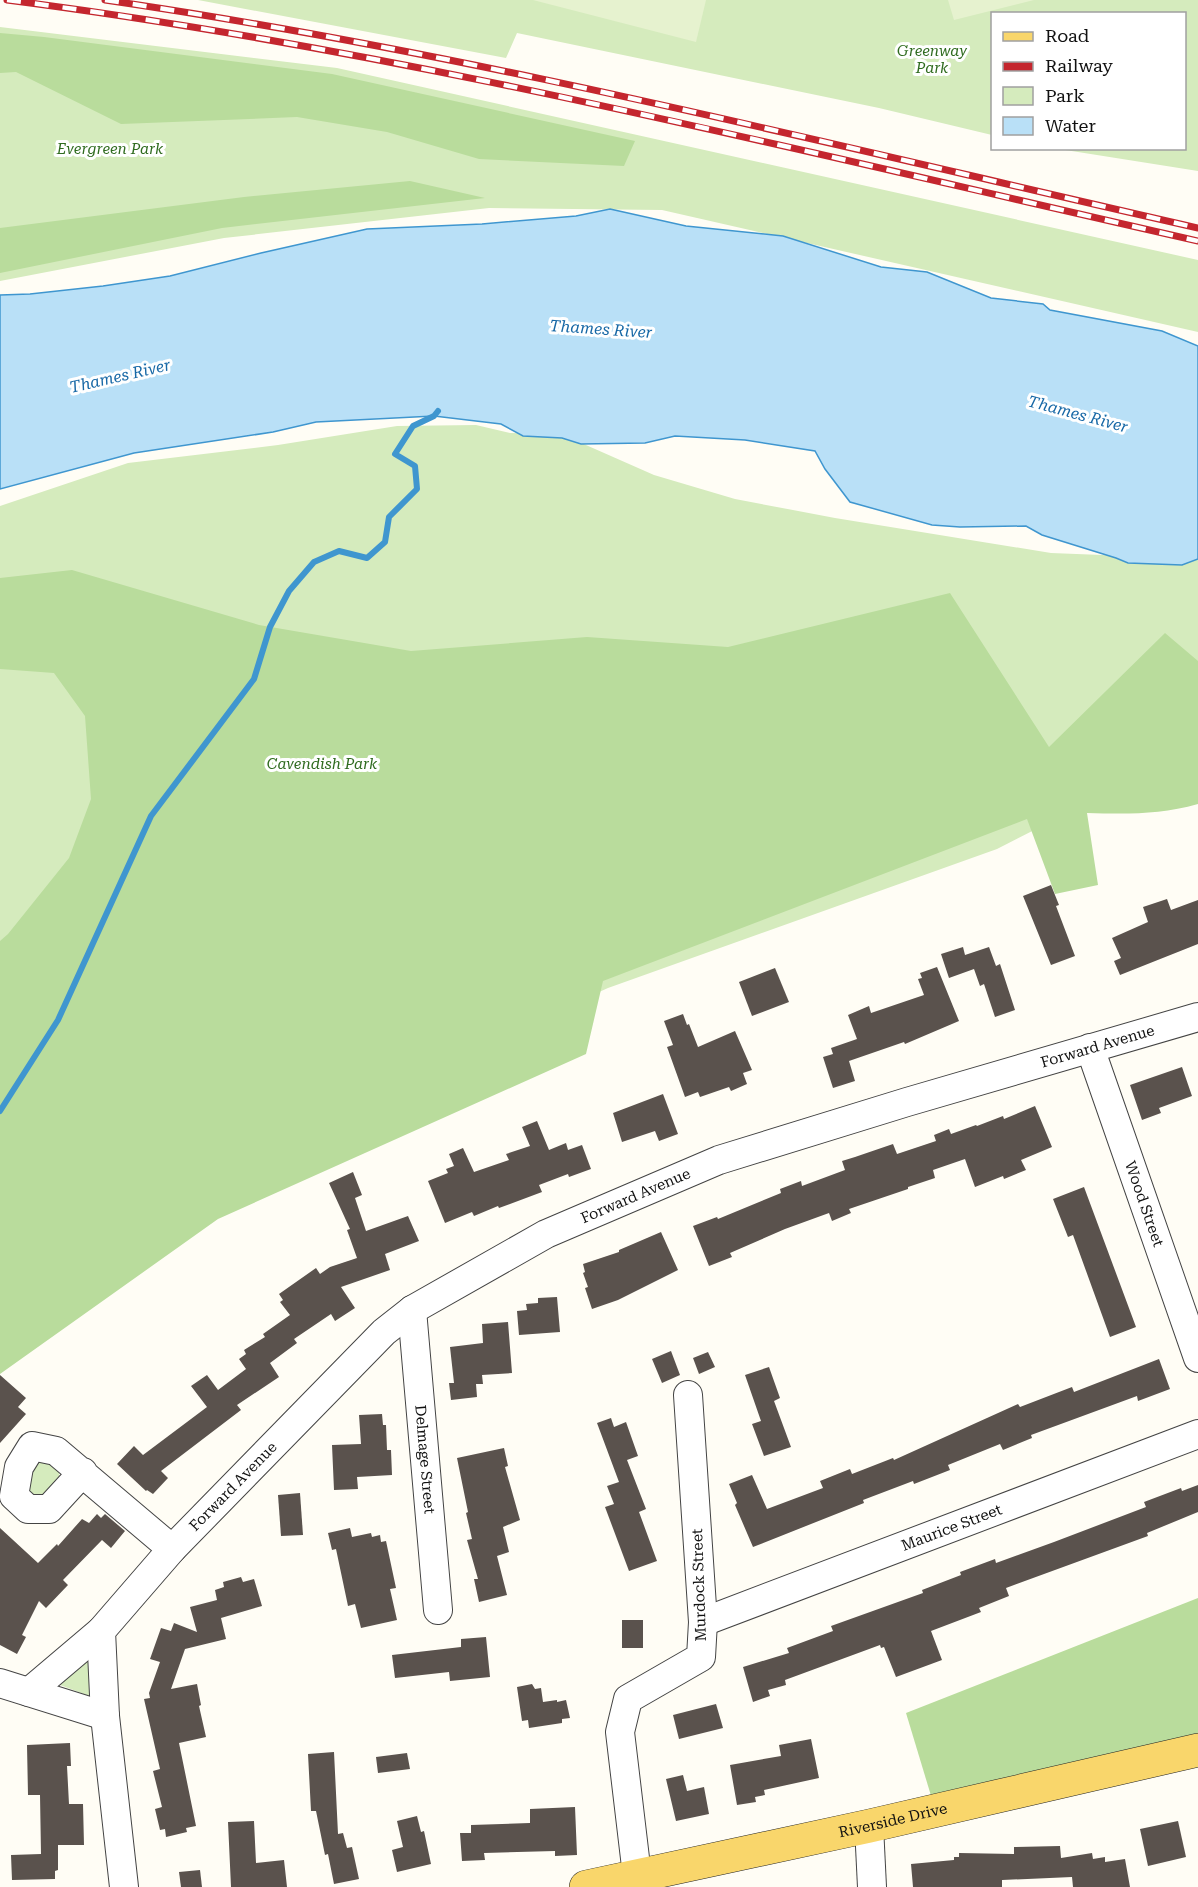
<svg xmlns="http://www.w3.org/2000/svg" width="1198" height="1887" viewBox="0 0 1198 1887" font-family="'Roboto Serif',serif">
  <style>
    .green { fill: #d5ebbd }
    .forest { fill: #b9dc9c }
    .pitch { fill: #e6f2cf }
    .water { fill: #b9e0f7; stroke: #3f96cf; stroke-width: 1.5 }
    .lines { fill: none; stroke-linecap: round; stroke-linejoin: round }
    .stream { stroke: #3f96cf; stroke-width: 6 }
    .building { fill: #5a524d }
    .minor-casing { stroke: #444; stroke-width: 30 }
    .major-casing { stroke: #222; stroke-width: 34 }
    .minor { stroke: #fff; stroke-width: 28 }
    .major { stroke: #f9d66b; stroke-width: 33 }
    .rail-casing { stroke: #c4262e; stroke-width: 7 }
    .rail { stroke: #fff; stroke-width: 4.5; stroke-dasharray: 14; stroke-linecap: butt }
    .labels { text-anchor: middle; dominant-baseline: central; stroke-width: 6; stroke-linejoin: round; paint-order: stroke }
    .park-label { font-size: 15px; font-style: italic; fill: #2f6b1f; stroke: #fff }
    .street-label { font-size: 15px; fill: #111; stroke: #fff }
    .water-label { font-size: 16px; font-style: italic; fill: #1768a6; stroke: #fff }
  </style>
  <rect width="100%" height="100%" fill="#fffdf5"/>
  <g class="green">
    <polygon points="198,0 1198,0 1198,171 1059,149 1184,148 1184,14 992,14 992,135 879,108 517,33 506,58"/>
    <polygon points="0,27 337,68 1198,260 1198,332 662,210 489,208 224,238 0,281"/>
    <polygon points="476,425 510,433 561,434 654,475 735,499 835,518 1051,553 1153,557 1198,545 1198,747 997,849 608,988 372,1094 0,1352 0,506 128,463 278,445 397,426"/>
    <polygon points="46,1457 58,1465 60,1481 41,1500 29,1499 22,1476 33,1463"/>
    <polygon points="86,1661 96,1665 92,1697 60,1685"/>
  </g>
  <g class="forest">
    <polygon points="0,33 44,37 332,74 635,141 624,166 479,159 387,132 297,117 121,124 16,72 0,73"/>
    <polygon points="410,181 485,198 222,228 0,273 0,228 244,197"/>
    <path d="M72,570L259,625L411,651L587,637L728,647L950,593L1049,747L1165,633L1198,661V804C1159,815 1126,814 1087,813L1098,885L1055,894L1027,819L603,981L586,1054L218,1219L0,1374V941L8,934L69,858L91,799L85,716L54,673L0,669V578Z"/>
    <polygon points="1198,1598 1198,1736 932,1799 906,1713"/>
  </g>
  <g class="pitch">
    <polygon points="533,0 706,0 696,42"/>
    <polygon points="948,0 1034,0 954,20"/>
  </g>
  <polygon class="water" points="610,209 686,226 783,236 881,267 927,272 991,298 1043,304 1050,310 1162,331 1198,346 1198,559 1182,565 1128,563 1116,558 1042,535 1026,526 960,527 932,525 850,502 825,469 815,451 745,440 675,436 645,443 581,444 562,438 523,436 501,424 434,416 316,422 273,432 134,453 0,489 0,295 30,294 103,286 170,276 261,253 367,229 482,224 576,216"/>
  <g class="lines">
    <polyline class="stream" points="0,1111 58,1020 151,816 254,679 270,627 289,591 314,562 339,551 367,558 385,542 389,517 417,489 415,466 395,454 413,426 434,416 438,411"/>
  </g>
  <g class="building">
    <polygon points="1051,885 1059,905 1056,906 1075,956 1051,965 1023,896"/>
    <polygon points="1167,899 1171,910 1198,900 1198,944 1120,975 1114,961 1121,958 1112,938 1148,922 1143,907"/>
    <polygon points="963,947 965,955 989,947 996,966 1000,964 1015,1010 995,1017 984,984 980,986 974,969 949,978 941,954"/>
    <polygon points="937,967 959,1021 905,1044 904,1042 849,1061 855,1081 833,1088 823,1057 833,1054 831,1048 857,1039 848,1015 869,1006 871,1013 924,995 918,979 922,978 920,973"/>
    <polygon points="775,968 789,1002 752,1016 739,982"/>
    <polygon points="683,1014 687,1025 689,1024 698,1047 735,1031 752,1070 743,1073 747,1084 731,1091 729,1087 700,1097 698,1092 685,1097 667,1047 673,1045 664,1021"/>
    <polygon points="1182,1067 1192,1096 1159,1108 1161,1113 1142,1120 1130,1085"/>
    <polygon points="663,1094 678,1134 659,1141 655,1131 622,1142 613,1113"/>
    <polygon points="1035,1106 1052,1147 1021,1160 1026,1170 1004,1179 1003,1176 975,1187 965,1159 933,1170 935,1178 908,1187 908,1189 849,1209 851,1213 832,1221 829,1213 785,1229 730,1253 732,1257 709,1266 693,1226 717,1217 718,1219 781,1193 780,1189 801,1181 802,1186 845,1170 842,1161 855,1157 893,1144 897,1154 936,1141 934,1135 949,1129 951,1134 976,1125 977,1126 1003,1116 1004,1119"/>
    <polygon points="537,1121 549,1150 566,1143 568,1150 582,1145 591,1169 569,1177 568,1174 539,1185 542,1192 499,1208 498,1206 474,1216 472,1212 445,1223 428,1181 448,1173 446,1169 454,1166 449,1154 463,1148 474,1172 509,1160 506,1154 530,1146 522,1127"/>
    <polygon points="353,1172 362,1195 355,1198 366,1231 408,1216 419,1241 385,1254 390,1270 341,1287 355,1308 335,1321 331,1314 294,1339 297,1343 270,1363 279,1377 237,1405 241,1410 161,1471 168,1478 153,1494 147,1490 146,1491 117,1464 134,1446 143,1455 207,1407 191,1386 207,1375 218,1390 246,1369 239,1359 246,1354 244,1350 265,1337 263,1334 290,1315 280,1302 283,1300 279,1294 316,1268 320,1274 330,1267 357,1258 347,1230 350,1229 329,1183"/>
    <polygon points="1084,1187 1136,1327 1110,1337 1073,1235 1068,1237 1053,1199"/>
    <polygon points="661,1232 678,1270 618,1300 592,1309 585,1288 588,1287 583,1273 585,1272 583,1264 619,1252 619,1250"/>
    <polygon points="557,1297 560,1332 519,1335 517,1311 527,1310 526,1304 538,1303 538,1298"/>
    <polygon points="508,1322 512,1373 482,1375 483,1384 476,1384 477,1397 451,1400 449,1383 454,1383 450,1347 483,1343 482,1324"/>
    <polygon points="671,1351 680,1375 662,1383 652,1359"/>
    <polygon points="708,1352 715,1367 699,1374 693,1358"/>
    <polygon points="1159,1359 1170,1389 1138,1401 1137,1396 1031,1435 1032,1438 1003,1450 1000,1444 948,1465 950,1470 914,1484 913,1481 863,1500 864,1503 753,1547 735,1505 737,1503 729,1484 752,1475 767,1509 823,1488 820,1481 850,1469 852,1474 893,1458 894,1460 1018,1404 1020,1407 1072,1387 1074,1392"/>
    <polygon points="769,1367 780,1398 774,1401 791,1447 764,1456 752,1424 761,1421 745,1375"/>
    <polygon points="0,1375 26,1398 18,1407 26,1414 0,1443"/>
    <polygon points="382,1414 383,1425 386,1425 387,1450 391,1450 392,1475 357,1477 358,1489 334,1490 332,1445 361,1444 359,1415"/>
    <polygon points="611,1418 614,1427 626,1422 638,1456 627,1460 646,1509 639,1512 657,1561 629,1571 605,1507 614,1504 607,1486 619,1482 597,1423"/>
    <polygon points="504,1448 508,1466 505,1467 520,1520 503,1527 509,1552 497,1556 507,1595 479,1602 474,1579 478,1579 467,1540 472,1539 466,1513 468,1512 457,1458"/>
    <polygon points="1198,1485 1198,1512 1147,1533 1148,1536 1006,1588 1009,1596 979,1608 981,1612 931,1631 942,1660 896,1677 884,1647 881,1648 880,1645 785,1680 786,1685 768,1690 770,1696 753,1702 743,1667 789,1653 787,1648 833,1631 831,1626 923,1593 922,1590 961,1575 960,1572 995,1559 996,1563 1054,1542 1146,1507 1144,1502 1181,1488 1182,1491"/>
    <polygon points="300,1493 303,1535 281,1536 278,1495"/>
    <polygon points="97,1514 101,1518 105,1514 125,1531 111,1548 102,1540 63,1580 68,1585 46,1608 39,1601 22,1635 26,1637 17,1654 0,1645 0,1528 38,1563 57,1544 58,1546 82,1519 89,1523"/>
    <polygon points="350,1528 352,1537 371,1533 372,1537 380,1535 381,1542 386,1541 396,1588 390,1589 397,1620 361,1628 355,1604 348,1606 336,1549 332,1550 328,1533"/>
    <polygon points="241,1577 243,1582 254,1579 262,1606 221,1618 226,1639 185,1649 171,1689 197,1684 201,1705 199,1706 206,1737 179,1743 196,1826 186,1828 187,1832 166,1837 165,1829 160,1830 155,1809 162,1807 153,1771 160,1769 144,1699 150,1698 149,1693 160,1662 150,1659 161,1628 171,1631 174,1623 197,1632 190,1607 217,1600 215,1590 224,1587 223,1582"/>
    <rect x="622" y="1620" width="21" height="28"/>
    <polygon points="486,1637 490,1677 450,1681 449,1672 395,1678 392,1655 461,1647 461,1639"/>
    <polygon points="532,1684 535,1689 541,1688 543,1702 557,1700 557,1702 566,1700 570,1718 562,1719 562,1723 529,1728 528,1720 522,1721 517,1687"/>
    <polygon points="716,1704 723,1728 679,1739 673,1715"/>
    <polygon points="811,1739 819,1778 764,1790 765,1795 755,1797 756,1802 737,1805 730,1765 781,1756 779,1745"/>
    <polygon points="70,1743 71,1766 67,1766 69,1804 83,1804 84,1845 58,1845 58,1870 55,1871 55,1879 12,1880 11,1855 41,1854 40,1795 28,1795 27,1745"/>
    <polygon points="334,1752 338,1834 343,1833 347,1848 352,1847 359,1879 334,1884 328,1854 325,1855 316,1811 311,1811 308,1754"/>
    <polygon points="407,1753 410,1769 378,1773 376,1757"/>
    <polygon points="683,1775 687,1791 704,1787 709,1814 676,1821 666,1779"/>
    <polygon points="575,1807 577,1855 555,1856 555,1851 484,1853 485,1860 462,1861 460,1833 471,1833 471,1825 530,1823 530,1809"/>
    <polygon points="417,1816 421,1832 424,1831 431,1864 397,1872 392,1850 403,1847 397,1821"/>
    <polygon points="254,1821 256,1863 284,1860 287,1887 231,1887 228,1822"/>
    <polygon points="1178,1821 1186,1857 1148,1866 1140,1829"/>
    <polygon points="1060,1846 1061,1858 1092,1853 1093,1859 1105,1857 1105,1862 1125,1859 1130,1887 1073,1887 1072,1877 1002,1880 1002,1887 913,1887 911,1864 954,1860 954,1857 959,1857 959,1853 1014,1854 1014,1847"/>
    <polygon points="200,1870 202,1887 181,1887 179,1872"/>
  </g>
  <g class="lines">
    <defs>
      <g id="minor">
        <path id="s1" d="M1090,1048L1198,1358"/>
        <path id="s2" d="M412,1310L438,1610"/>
        <polyline points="83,1472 49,1509 28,1509 14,1496 19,1467 32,1446 56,1451 172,1549"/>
        <path id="s3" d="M703,1622L1198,1434"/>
        <polyline points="0,1683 105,1716"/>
        <polyline points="29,1692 101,1631"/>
        <polyline points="869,1826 872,1887"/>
        <polyline points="637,1875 620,1732 628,1699 701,1657 703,1622 688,1395"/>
        <path id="s4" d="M124,1887L105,1716L101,1631L172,1549L384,1332L412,1310L546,1234L719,1160L907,1102L1198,1017"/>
      </g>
      <g id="major">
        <path id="s5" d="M586,1887L869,1826L1198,1750"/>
      </g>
    </defs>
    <use href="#minor" class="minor-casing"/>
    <use href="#major" class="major-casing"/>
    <use href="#minor" class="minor"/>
    <use href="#major" class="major"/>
    <defs>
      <g id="rail">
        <path d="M7,0C409,51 803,152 1198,241"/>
        <path d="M105,0C473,53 836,146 1198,228"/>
      </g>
    </defs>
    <use href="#rail" class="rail-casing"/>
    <use href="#rail" class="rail"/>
  </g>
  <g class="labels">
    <g class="park-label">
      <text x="932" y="51">Greenway<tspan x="932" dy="17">Park</tspan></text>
      <text x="110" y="149">Evergreen Park</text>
      <text x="322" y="764">Cavendish Park</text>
    </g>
    <g class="street-label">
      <text stroke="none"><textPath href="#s4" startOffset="1442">Forward Avenue</textPath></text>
      <text stroke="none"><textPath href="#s4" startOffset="956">Forward Avenue</textPath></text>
      <text stroke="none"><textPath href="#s1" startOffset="165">Wood Street</textPath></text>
      <text stroke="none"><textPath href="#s2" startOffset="150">Delmage Street</textPath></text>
      <text stroke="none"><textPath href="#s4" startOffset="453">Forward Avenue</textPath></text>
      <text stroke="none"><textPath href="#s3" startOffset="266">Maurice Street</textPath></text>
      <text transform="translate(699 1585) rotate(-92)">Murdock Street</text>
      <text stroke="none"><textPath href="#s5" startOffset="314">Riverside Drive</textPath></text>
    </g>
    <g class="water-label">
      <text transform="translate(601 329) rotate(4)">Thames River</text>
      <text transform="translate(120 376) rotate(-13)">Thames River</text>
      <text transform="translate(1078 414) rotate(15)">Thames River</text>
    </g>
  </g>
  <rect x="991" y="12" width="195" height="138" fill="#ffffff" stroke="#a0a0a0" stroke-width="1.5"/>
  <rect x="1003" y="32" width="30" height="9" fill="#f9d66b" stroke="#a0a0a0" stroke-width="1.5"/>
  <text x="1045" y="42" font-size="18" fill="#111111">Road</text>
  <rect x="1003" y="62" width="30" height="9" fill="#c4262e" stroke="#a0a0a0" stroke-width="1.5"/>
  <text x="1045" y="72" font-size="18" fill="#111111">Railway</text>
  <rect x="1003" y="87" width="30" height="18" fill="#d5ebbd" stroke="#a0a0a0" stroke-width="1.5"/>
  <text x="1045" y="102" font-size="18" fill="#111111">Park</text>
  <rect x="1003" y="117" width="30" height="18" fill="#b9e0f7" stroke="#a0a0a0" stroke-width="1.5"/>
  <text x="1045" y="132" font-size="18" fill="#111111">Water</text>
</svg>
